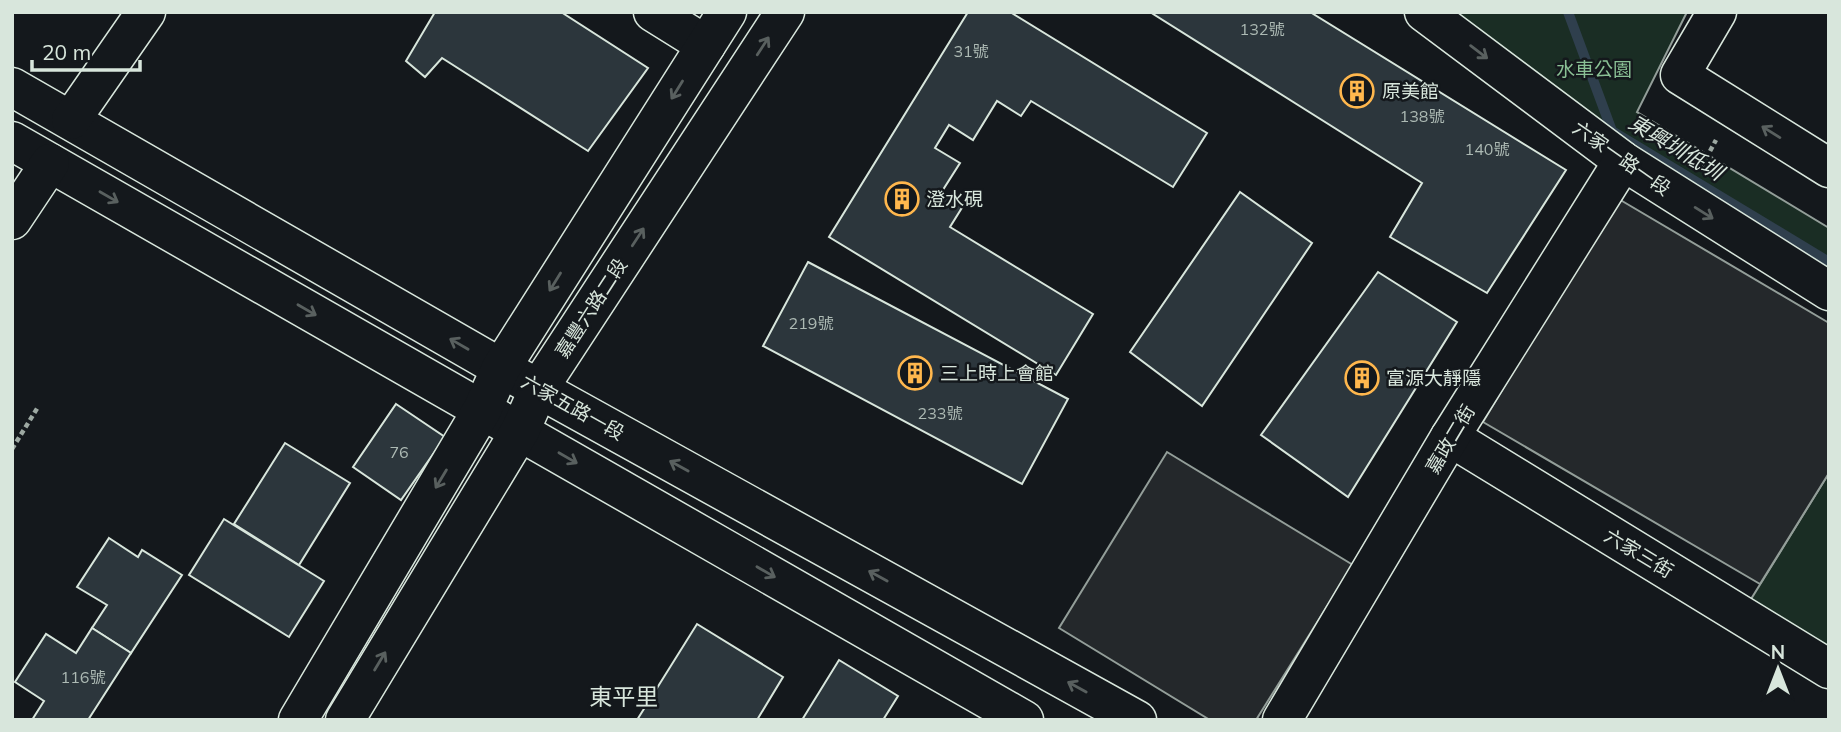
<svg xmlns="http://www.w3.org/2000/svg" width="1841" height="732" viewBox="0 0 1841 732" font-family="Mulish,'Noto Sans TC',sans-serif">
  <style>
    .green { fill: #1a2d24; stroke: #939e99; stroke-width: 2 }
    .parking { fill: #24282b; stroke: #939e99; stroke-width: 2 }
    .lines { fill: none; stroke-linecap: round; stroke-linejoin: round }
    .stream { stroke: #2f3f4d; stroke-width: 10 }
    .building { fill: #2c363c; stroke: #d8e6dc; stroke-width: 2 }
    .minor-casing { stroke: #d8e6dc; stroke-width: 41 }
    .path { stroke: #9da8a2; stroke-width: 4.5; stroke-dasharray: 5 3.5; stroke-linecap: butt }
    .minor { stroke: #14181c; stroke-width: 38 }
    .oneway { stroke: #59605f }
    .labels { text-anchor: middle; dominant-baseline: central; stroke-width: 5; stroke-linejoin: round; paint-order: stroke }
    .number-label { font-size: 16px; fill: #adbab4 }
    .park-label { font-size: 19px; fill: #8ac095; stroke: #14181c }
    .poi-label { font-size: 19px; fill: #d8e6dc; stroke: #14181c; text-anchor: start }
    .street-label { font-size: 19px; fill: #d8e6dc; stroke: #14181c }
    .water-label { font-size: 21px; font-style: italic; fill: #d8e6dc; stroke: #14181c }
    .quarter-label { font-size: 23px; fill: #d8e6dc; stroke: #14181c }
  </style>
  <rect width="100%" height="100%" fill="#14181c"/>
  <g class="green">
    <polygon points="1423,12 1687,12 1637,112 1829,228 1829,283"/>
    <polygon points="1829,473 1829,652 1748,604"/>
  </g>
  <g class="parking">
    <polygon points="1617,198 1829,323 1829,473 1760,584 1483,422"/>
    <polygon points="1167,452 1353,565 1256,720 1210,720 1059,628"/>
  </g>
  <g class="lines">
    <polyline class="stream" points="1568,12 1612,131 1829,262"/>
  </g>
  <g class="building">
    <polygon points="435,12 561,12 648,68 588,151 442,58 425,77 406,61"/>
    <polygon points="968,12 1010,12 1207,133 1173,187 1031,101 1021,116 997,101 973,140 949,125 935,148 960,163 941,193 963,206 950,227 1093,314 1056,375 829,237"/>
    <polygon points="1150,12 1310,12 1566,170 1487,293 1390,237 1422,183"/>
    <polygon points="1240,192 1312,243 1202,406 1130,352"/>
    <polygon points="808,262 1068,399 1022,484 763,346"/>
    <polygon points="1378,272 1457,322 1348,497 1261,435"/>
    <polygon points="396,404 445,437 401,500 353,467"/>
    <polygon points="285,443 350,483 299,565 234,524"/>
    <polygon points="224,519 324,581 289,637 189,575"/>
    <polygon points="109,538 138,557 142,550 182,575 131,653 92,628 107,605 77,587"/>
    <polygon points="697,624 783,677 757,720 637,720"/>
    <polygon points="92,628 131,653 88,720 32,720 44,701 15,682 46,634 76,653"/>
    <polygon points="839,660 898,696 883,720 802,720"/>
  </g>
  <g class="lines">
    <defs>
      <g id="minor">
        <polyline points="653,12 706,45"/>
        <polyline points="1424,12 1623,161 1829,291"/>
        <polyline points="1717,12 1680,75 1829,168"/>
        <polyline points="12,87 501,368 1137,720"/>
        <polyline points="71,120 146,12"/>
        <polyline points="12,141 1024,720"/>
        <polyline points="12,220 50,163"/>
        <polyline points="1450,437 1829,669"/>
        <polyline points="298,720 482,410 501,368 727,12"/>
        <polyline points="345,720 520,431 539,388 785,12"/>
        <polyline points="1282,720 1450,437 1623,161"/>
      </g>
    </defs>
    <use href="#minor" class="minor-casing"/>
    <g class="path">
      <polyline points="1702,166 1716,140"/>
      <polyline points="12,449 38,407"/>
      <polyline points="1827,620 1829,620"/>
    </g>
    <use href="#minor" class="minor"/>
  </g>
  <defs><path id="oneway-shaft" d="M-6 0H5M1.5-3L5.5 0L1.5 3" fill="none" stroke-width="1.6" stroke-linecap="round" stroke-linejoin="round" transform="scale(1.75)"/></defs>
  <g class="oneway">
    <use href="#oneway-shaft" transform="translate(763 46) rotate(-57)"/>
    <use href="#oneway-shaft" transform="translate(1479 52) rotate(37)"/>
    <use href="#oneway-shaft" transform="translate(677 90) rotate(122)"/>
    <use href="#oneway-shaft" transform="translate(1771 132) rotate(-148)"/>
    <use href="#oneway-shaft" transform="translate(109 197) rotate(30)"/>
    <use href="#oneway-shaft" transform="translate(1704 213) rotate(32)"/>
    <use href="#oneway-shaft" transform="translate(638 237) rotate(-57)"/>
    <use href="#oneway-shaft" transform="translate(555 282) rotate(122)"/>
    <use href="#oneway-shaft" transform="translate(307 310) rotate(30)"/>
    <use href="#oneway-shaft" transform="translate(459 344) rotate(-150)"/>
    <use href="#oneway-shaft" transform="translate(568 458) rotate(30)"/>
    <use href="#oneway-shaft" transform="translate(679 466) rotate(-151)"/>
    <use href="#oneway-shaft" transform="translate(441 479) rotate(121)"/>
    <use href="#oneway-shaft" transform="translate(766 572) rotate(30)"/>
    <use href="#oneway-shaft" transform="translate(878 576) rotate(-151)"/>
    <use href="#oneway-shaft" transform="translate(380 661) rotate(-59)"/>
    <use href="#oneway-shaft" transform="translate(1077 687) rotate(-151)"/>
  </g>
  <defs>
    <symbol id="building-ring" viewBox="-11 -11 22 22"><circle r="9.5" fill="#14181c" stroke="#ffb74d" stroke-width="1.5"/><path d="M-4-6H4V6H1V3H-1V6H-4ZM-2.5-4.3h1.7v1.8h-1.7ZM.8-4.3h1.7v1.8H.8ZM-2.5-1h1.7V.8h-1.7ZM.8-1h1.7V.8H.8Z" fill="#ffb74d"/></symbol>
  </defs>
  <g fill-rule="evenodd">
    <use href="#building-ring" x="1338" y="72" width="38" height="38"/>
    <use href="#building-ring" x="883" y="180" width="38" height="38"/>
    <use href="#building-ring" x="896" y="354" width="38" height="38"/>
    <use href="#building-ring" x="1343" y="359" width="38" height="38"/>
  </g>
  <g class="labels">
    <g class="number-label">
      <text x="1262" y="29">132號</text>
      <text x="971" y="51">31號</text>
      <text x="1422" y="116">138號</text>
      <text x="1487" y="149">140號</text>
      <text x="811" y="323">219號</text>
      <text x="940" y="413">233號</text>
      <text x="399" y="452">76</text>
      <text x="83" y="677">116號</text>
    </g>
    <g class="park-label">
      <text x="1594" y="69">水車公園</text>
    </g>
    <g class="poi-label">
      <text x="1382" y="91">原美館</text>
      <text x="926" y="199">澄水硯</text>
      <text x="940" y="373">三上時上會館</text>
      <text x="1386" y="378">富源大靜隱</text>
    </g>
    <g class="street-label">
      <text transform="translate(1622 158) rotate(35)">六家一路一段</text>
      <text transform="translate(591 308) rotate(-57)">嘉豐六路二段</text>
      <text transform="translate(573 407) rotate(29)">六家五路一段</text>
      <text transform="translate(1450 439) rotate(-59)">嘉政二街</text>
      <text transform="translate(1639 553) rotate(31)">六家三街</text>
    </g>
    <g class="water-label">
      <text transform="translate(1676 147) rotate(31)">東興圳低圳</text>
    </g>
    <g class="quarter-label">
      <text x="624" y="696">東平里</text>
    </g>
  </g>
  <rect width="1841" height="732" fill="none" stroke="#d8e6dc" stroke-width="28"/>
  <g transform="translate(1778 669)" stroke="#14181c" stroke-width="5" paint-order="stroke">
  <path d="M0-5L12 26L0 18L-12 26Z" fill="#d8e6dc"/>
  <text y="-10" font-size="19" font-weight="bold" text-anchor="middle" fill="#d8e6dc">N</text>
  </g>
  <path d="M32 60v10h108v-10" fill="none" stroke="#d8e6dc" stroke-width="3.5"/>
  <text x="42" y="60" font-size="21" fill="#d8e6dc" stroke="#14181c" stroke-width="5" paint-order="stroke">20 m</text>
</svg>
